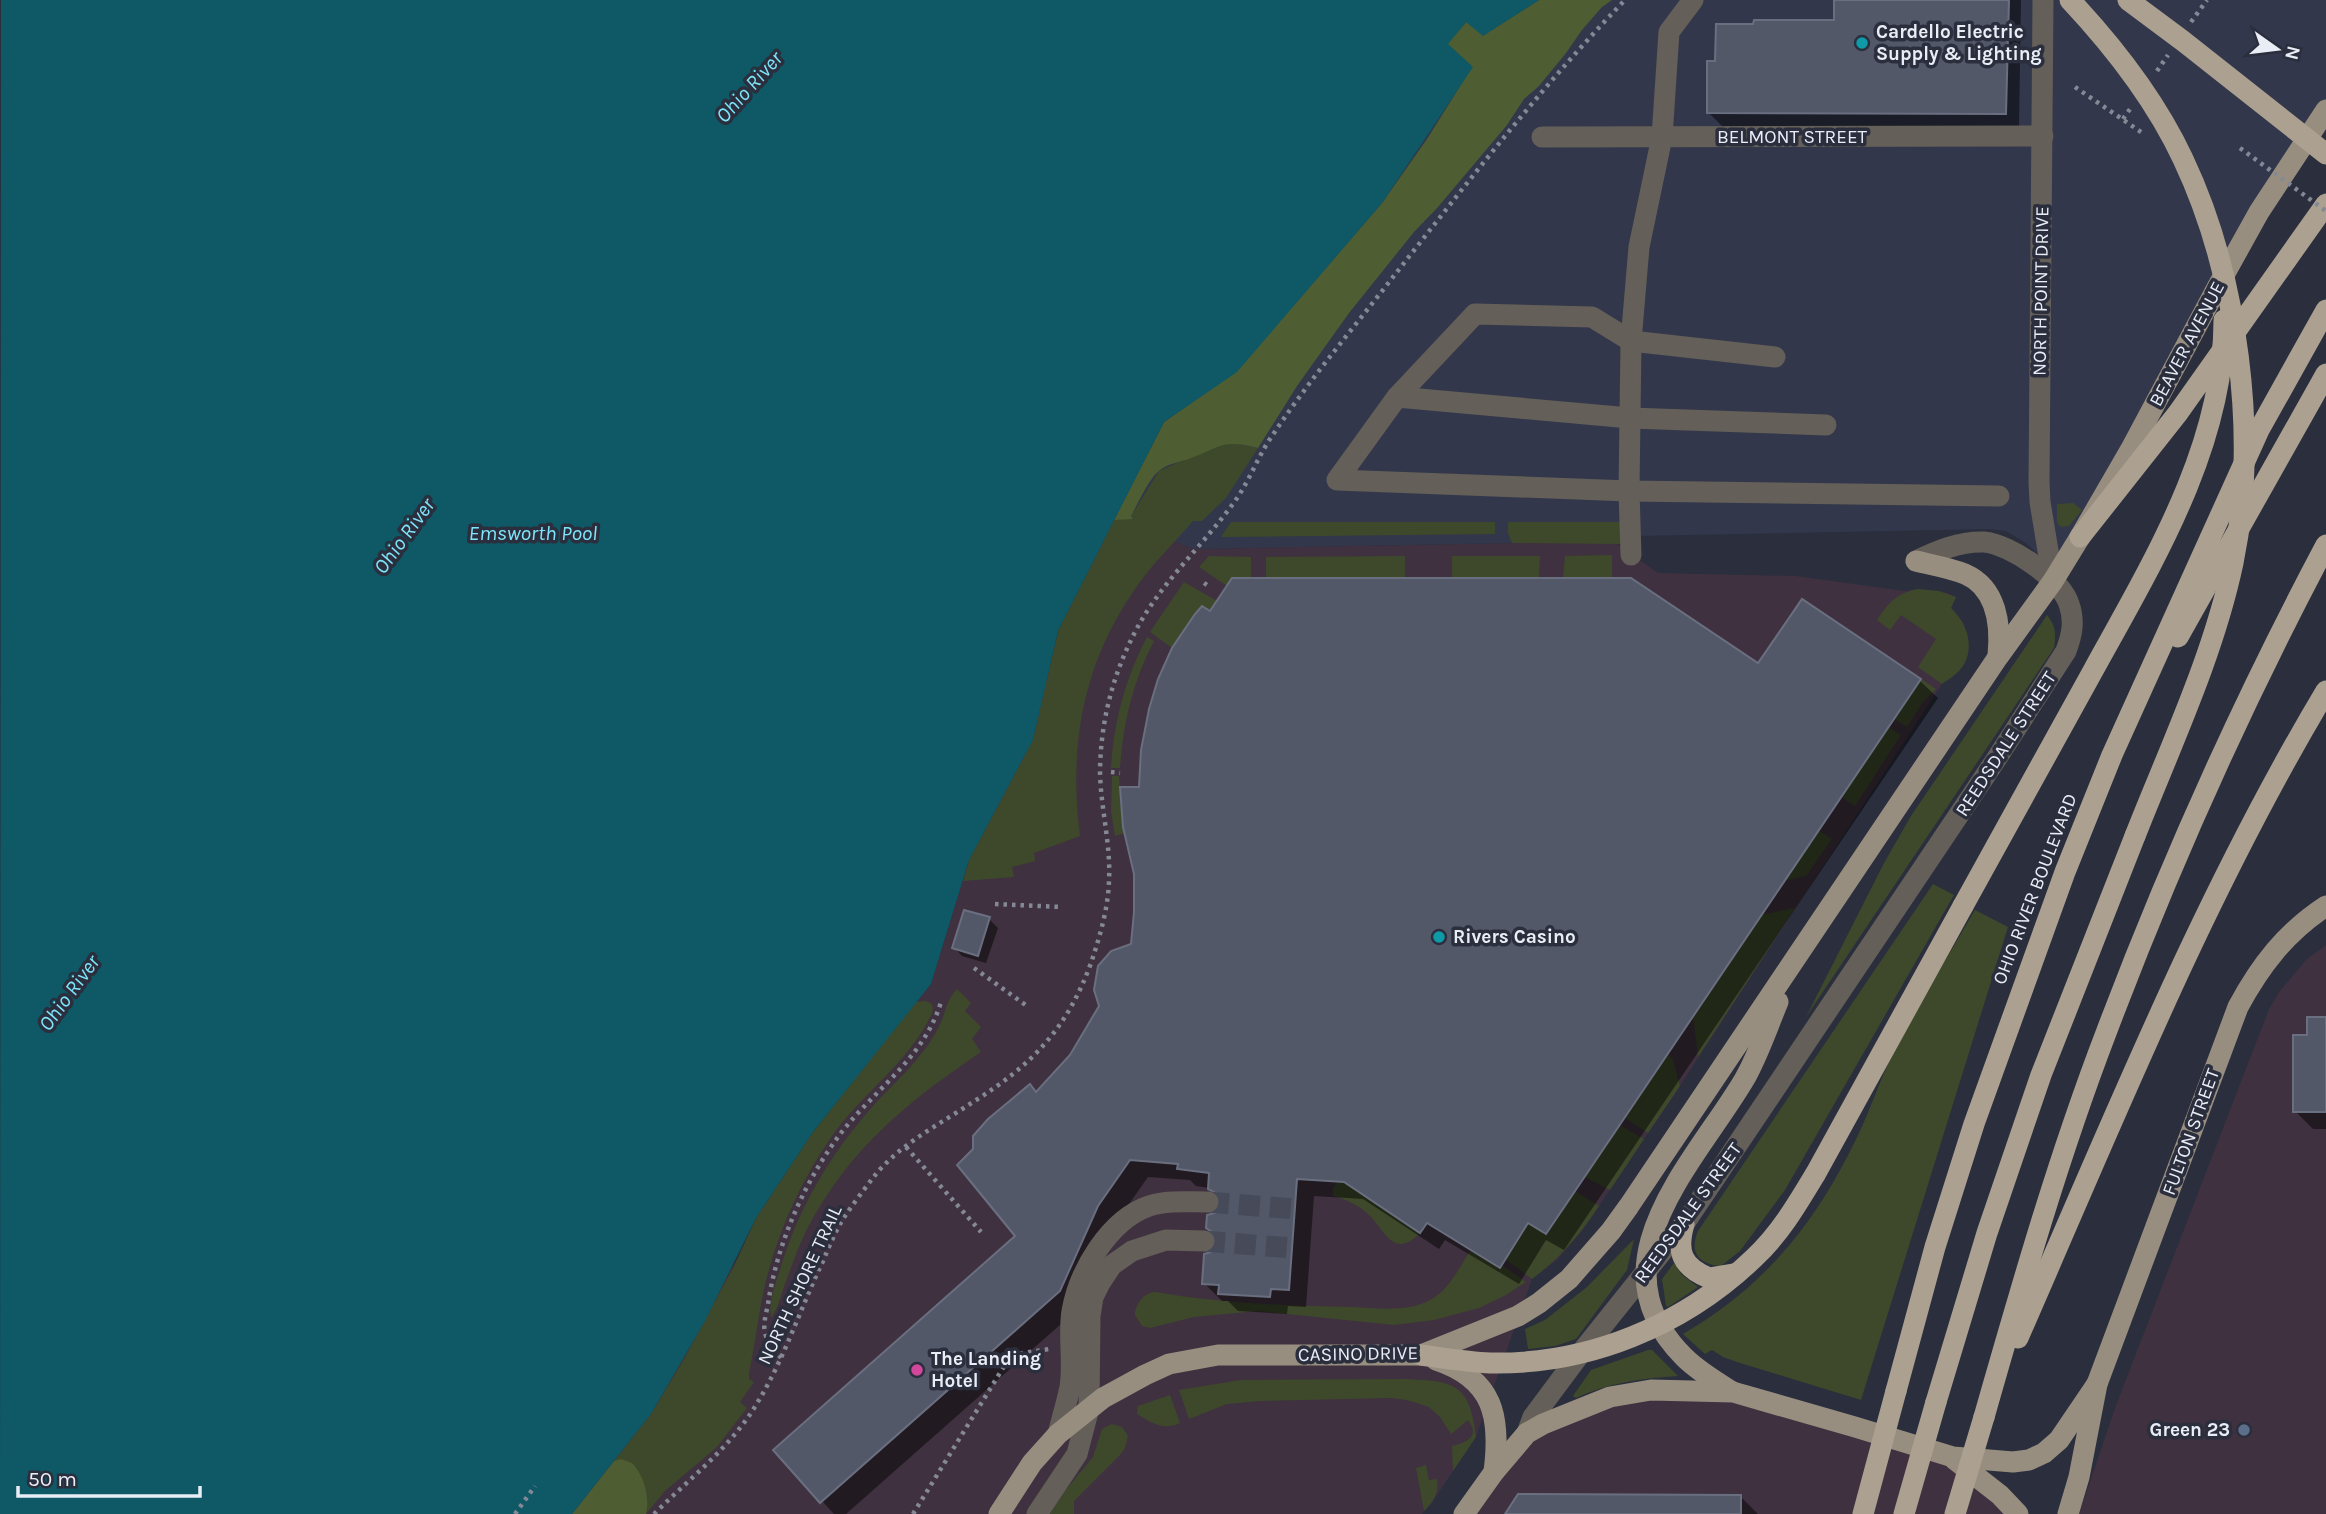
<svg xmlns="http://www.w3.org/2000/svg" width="2326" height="1514" viewBox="0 0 2326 1514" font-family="Karla,sans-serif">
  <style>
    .commercial { fill: #3f313f }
    .built { fill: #32374b }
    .green { fill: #3e492b }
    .forest { fill: #4e5e32 }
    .water { fill: #0f5865 }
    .shadow { fill: #0007 }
    .building { fill: #535869; stroke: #6a6f80; stroke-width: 2 }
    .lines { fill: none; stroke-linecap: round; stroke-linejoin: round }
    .minor-tunnel { stroke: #474b59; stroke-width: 21; stroke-dasharray: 21 10; stroke-linecap: butt }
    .path { stroke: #858995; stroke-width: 4.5; stroke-dasharray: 3.5 5; stroke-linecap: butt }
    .minor { stroke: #645f58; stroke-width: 21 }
    .major { stroke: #988e80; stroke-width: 21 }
    .highway { stroke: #aca090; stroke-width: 21 }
    .path-bridge { stroke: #858995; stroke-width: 4.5; stroke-dasharray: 3.5 5; stroke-linecap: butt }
    .highway-bridge { stroke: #aca090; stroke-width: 21 }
    .culture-dot { fill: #0f9aa8; stroke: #2a2e3d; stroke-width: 2.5 }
    .hotel-dot { fill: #d1479c; stroke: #2a2e3d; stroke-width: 2.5 }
    .service-dot { fill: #5c6f8a; stroke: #2a2e3d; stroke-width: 2.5 }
    .labels { text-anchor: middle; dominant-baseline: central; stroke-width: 7; stroke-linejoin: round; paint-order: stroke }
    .poi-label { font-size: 19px; font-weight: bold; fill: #e9edf6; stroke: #2a2e3d; text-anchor: start }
    .street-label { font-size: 19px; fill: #e9edf6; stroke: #2a2e3d }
    .water-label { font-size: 21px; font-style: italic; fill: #7fe5fa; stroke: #2a2e3d }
  </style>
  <rect width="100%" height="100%" fill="#2a2e3d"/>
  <g class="commercial">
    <polygon points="1114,520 1195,549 1613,541 1658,573 1796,576 1905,591 1918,589 1948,593 1956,597 1951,608 1963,622 1968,637 1968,648 1963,666 1942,684 1680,1086 1584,1228 1557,1260 1532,1279 1476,1437 1431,1504 1422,1514 572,1514 859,1072 931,984 969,860"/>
    <polygon points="2326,945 2326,1514 2079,1514 2115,1408 2269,1009 2279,992 2307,959"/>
    <polygon points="1679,1389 1953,1457 2018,1514 1464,1514 1543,1424"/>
  </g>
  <polygon class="built" points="1539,0 2326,0 2326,110 2058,573 2026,543 2006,531 1990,529 1636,536 1613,541 1195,549 1114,520 1237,371 1382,203 1484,35"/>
  <g class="green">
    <path d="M1233,443L1258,448L1226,498L1202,521H1193C1176,541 1156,560 1140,582C1084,659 1068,742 1080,836L1034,853L1035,861L1012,867L1014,877L963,881L969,860L1033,740L1058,631L1114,520L1133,518L1131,516L1159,471L1214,446Z"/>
    <polygon points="2073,503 2082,510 2069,526 2061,527 2057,523 2057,504"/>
    <polygon points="1231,522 1495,522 1495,534 1221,537"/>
    <polygon points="1508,522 1622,522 1623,544 1512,543 1508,533"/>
    <polygon points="1612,555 1612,578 1563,578 1565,556"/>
    <polygon points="1209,556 1251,557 1251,578 1227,586 1199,567"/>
    <polygon points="1405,556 1405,579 1266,578 1266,557"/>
    <polygon points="1452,556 1540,556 1539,578 1452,578"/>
    <polygon points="1184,582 1217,601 1208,615 1205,608 1202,606 1172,648 1150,632"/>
    <path d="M1918,589L1939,591L1956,597L1951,608C1967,623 1977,650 1960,670C1955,675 1948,680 1942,684L1918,667L1936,639L1901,615L1890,630L1877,620C1888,603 1897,593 1918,589Z"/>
    <path d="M2047,615C2056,626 2056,634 2054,648L1806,1017L1884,863L1911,816Z"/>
    <path d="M1147,637L1154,641C1133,681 1123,723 1120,768H1111C1114,721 1125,679 1147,637Z"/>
    <polygon points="1921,679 1936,689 1923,702 1907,727 1894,719"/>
    <polygon points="1889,727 1901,735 1855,806 1841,797"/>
    <polygon points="1112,776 1119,776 1121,809 1125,833 1115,836 1111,811"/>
    <polygon points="1818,830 1832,839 1806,876 1783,881"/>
    <path d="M1933,884L1954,895L1785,1190L1740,1251L1721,1266C1698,1264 1689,1252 1698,1231Z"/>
    <polygon points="1795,908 1698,1057 1693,1015 1760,915"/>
    <path d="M1975,910L2008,927L1861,1400L1737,1362L1723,1357L1712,1350L1705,1354L1683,1334C1767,1285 1818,1220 1859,1133C1870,1110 1878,1086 1888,1064C1914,1011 1945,961 1975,910Z"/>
    <path d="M957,989L971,1003L965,1011L981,1027L972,1039L981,1052C908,1101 849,1149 807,1229C798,1247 792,1265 785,1284C781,1295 778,1309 771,1318C768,1302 776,1282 781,1266C800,1205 831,1153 874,1105C889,1088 907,1073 921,1054C929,1045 936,1033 941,1022C947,1008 946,1001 957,989Z"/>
    <path d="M926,1001L932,1004L933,1011C910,1063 861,1093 830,1139C799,1184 776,1236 764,1289C758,1317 755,1345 749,1373V1379L754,1382L740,1402L747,1408L717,1447L665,1491L646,1514L647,1495L643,1481L614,1461L651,1414L684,1359L734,1266L756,1218L813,1132L916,1002Z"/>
    <polygon points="1668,1053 1673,1060 1680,1086 1648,1133 1625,1118"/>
    <polygon points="1620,1125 1644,1139 1610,1190 1585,1177"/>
    <path d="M1339,1179L1420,1233C1393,1261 1384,1228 1368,1214C1357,1204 1347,1200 1333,1196V1189Z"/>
    <path d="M1575,1191L1599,1206C1580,1235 1560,1258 1532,1279L1505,1259L1528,1223L1545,1234Z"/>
    <polygon points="1634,1239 1627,1270 1576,1339 1555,1346 1528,1349 1525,1329 1545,1320 1587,1287"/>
    <path d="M1471,1250L1500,1267L1502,1265L1526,1282L1506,1295L1479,1308L1434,1320L1394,1325L1258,1311L1194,1317L1150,1328L1142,1326L1135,1315C1135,1304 1144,1293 1155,1292C1219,1303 1287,1306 1352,1307C1376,1308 1404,1312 1426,1302C1448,1293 1458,1269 1471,1250Z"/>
    <polygon points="1674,1263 1682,1275 1698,1287 1668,1307 1666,1306 1662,1279"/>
    <path d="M1648,1350H1652L1678,1376C1642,1378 1608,1383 1576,1398L1573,1396L1591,1370Z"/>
    <path d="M1406,1379C1455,1381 1470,1384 1476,1437L1453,1471L1452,1446C1468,1442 1480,1436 1468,1420L1451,1434L1440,1417L1429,1407L1407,1400L1391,1398L1260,1401L1227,1404L1189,1419L1179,1390L1241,1380Z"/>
    <path d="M1170,1395L1180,1423C1163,1431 1152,1423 1137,1414L1138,1406Z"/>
    <polygon points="1112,1424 1122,1427 1128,1436 1125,1448 1119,1456 1074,1501 1074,1514 1050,1514 1065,1491 1093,1457 1102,1429"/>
    <path d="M1426,1465L1429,1480L1437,1479C1439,1493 1434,1501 1424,1511L1416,1468Z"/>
  </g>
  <g class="forest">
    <path d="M1539,0H1612L1602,7L1582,30L1566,53L1539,86L1524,99L1507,125L1438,207L1414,232L1349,313L1297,386L1258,448C1223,439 1222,446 1191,458C1181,462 1169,463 1160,470C1149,478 1138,504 1131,516L1133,519L1114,520L1164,422L1237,371L1382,203L1427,139L1472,67L1447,44L1467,21L1484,35Z"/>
    <path d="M621,1459L632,1463C644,1476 650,1496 646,1514H572L614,1461Z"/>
  </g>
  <polygon class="water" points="1,0 1539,0 1483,36 1466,22 1448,44 1473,67 1382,203 1237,372 1164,422 1058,631 1033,740 969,860 931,984 813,1132 756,1218 705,1321 651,1414 572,1514 0,1514"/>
  <g class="shadow">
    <polygon points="1836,0 2021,0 2019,127 1722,126 1709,113 1716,63 1836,22"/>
    <polygon points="1210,614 1920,681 1938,698 1564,1250 1546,1240 1519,1284 1445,1240 1439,1249 1363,1199 1314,1196 1306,1307 1288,1306 1287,1314 1238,1311 1228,1301 1222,1301 1204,1283 1212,1254 1219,1242 1218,1238 1207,1227 1223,1203 1222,1200 1210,1188 1196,1186 1190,1180 1148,1177 1115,1224 1078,1309 846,1514 834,1514 776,1450 1018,1237 1037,1094 1072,1056 1101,1006 1132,945 1141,788"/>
    <polygon points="989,919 998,928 986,963 962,956 954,947"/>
    <polygon points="2326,1018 2326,1129 2313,1129 2295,1111 2308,1037"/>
    <polygon points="1741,1497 1758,1514 1507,1514"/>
  </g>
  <g class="building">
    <polygon points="1834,0 2009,0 2006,114 1707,113 1707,61 1715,61 1716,24 1753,24 1754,20 1834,20"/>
    <polygon points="1232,578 1631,578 1758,663 1802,599 1921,679 1546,1234 1528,1223 1500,1268 1427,1223 1420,1233 1344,1182 1297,1179 1289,1290 1271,1289 1270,1297 1218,1294 1219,1285 1202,1284 1204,1254 1211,1252 1217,1242 1215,1234 1206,1228 1207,1215 1215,1213 1221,1203 1219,1195 1208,1189 1209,1173 1177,1169 1178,1164 1130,1160 1098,1206 1060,1291 820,1503 773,1450 1015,1236 957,1165 973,1149 973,1136 988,1119 1030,1084 1036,1092 1070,1055 1099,1006 1094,990 1098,966 1111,951 1131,944 1134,912 1134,874 1123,827 1120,787 1139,787 1141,750 1149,709 1158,679 1172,648 1195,614 1202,606 1210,611"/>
    <polygon points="964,910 990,917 978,956 952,948"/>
    <polygon points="2307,1017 2326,1017 2326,1112 2293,1112 2293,1035 2307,1035"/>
    <polygon points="1518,1494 1741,1495 1741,1514 1505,1514"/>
  </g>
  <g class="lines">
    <g class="minor-tunnel">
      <polyline points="1208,1202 1295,1209"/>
      <polyline points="1204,1241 1292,1248"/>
    </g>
    <g class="path">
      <polyline points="2191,22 2207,0"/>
      <polyline points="2157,71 2168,55"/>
      <polyline points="2075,87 2144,134"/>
      <polyline points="2123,119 2130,109"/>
      <polyline points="1204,583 1210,587"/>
      <polyline points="1111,772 1120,773"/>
      <polyline points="995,904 1062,907"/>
      <polyline points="974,968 1027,1006"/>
      <polyline points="906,1147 981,1232"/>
      <path d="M781,1358C776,1351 768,1344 766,1336C762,1326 766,1315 768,1304C777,1244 804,1182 841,1133C875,1089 924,1058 941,1002"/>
      <polyline points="515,1514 535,1486"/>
      <path d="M654,1514C689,1479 730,1448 756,1405C784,1360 800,1309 823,1261C829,1247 835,1232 843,1219C853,1204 865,1188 876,1174C902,1143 940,1124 973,1102C1032,1065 1067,1029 1091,963C1100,936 1108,909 1109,881C1111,843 1100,806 1100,769C1101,722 1112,677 1134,634C1159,584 1203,546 1235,501C1250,480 1258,456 1272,436C1310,379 1355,326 1397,272C1470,179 1543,85 1625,0"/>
      <polyline points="913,1514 1011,1355 1049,1349"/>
    </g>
    <g class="minor">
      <polyline points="2043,0 2039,482 2040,502 2053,581"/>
      <polyline points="1542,137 2043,136"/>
      <polyline points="1397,397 1475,314 1592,317 1631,341 1775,357"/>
      <polyline points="1826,425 1630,418 1397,397 1337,480 1629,491 1999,496"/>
      <polyline points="1631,555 1629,491 1631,341 1639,247 1662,137 1669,32 1693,0"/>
      <path d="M1527,1433L1533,1417L1580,1354L1684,1224L1995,761L2066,651C2072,635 2075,621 2069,604C2061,579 2010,544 1984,542C1960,541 1937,551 1916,561"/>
      <path d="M1058,1434C1062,1418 1067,1402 1070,1387C1074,1362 1068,1336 1072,1311C1079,1271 1109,1220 1149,1206C1168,1200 1188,1202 1208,1202"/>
      <polyline points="1037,1514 1077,1454 1089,1408 1090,1316 1093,1297 1100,1283 1112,1265 1132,1251 1166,1240 1204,1241"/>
    </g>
    <g class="major">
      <path d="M1916,561C1932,565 1950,568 1965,574C1997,588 2001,625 1998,656"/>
      <path d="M1436,1360C1494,1379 1501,1417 1494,1472"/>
      <path d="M1731,1391C1715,1381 1698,1371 1684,1357C1590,1263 1694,1164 1744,1080C1758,1056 1767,1028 1778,1002"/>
      <polyline points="1954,1459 2000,1495 2018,1514"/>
      <polyline points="999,1514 1032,1463 1058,1434 1103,1398 1145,1375 1169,1364 1218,1355 1421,1355 1518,1316 1539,1303 1569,1279 1611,1231 1629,1206 1998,657 2053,581 2080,537 2132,447 2219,284 2259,212 2326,110"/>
      <polyline points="1464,1514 1494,1472 1527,1433 1543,1424 1610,1397 1651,1390 1733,1392 1855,1427 1953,1457 2013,1462 2029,1460 2044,1453 2059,1440 2097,1384"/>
      <path d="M2068,1514L2079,1477L2097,1384L2238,1007C2260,966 2286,932 2326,906"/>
    </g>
    <g class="highway">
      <polyline points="2080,537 2178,413 2326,204"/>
      <polyline points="2178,637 2326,374"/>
      <path d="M1684,1224C1676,1252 1682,1267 1709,1278L1733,1274"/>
      <path d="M2018,1338C2114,1119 2203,896 2326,691"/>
      <path d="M1421,1355C1444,1358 1467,1362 1490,1363C1588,1365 1683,1326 1754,1258C1780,1234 1798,1203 1816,1173L1963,906"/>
      <polyline points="1896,1391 1935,1247 1974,1124 2065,872 2112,755 2259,430 2326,310"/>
      <polyline points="1936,1402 1987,1233 2041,1075 2135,836"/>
      <path d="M1984,1417C2021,1288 2058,1158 2106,1033C2169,866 2242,703 2326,545"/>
    </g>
    <polyline class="path-bridge" points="2240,148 2326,211"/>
    <g class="highway-bridge">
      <path d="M2070,0C2115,48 2155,99 2183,159C2238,275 2259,437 2233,563C2213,657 2170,747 2135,836"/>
      <polyline points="2128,0 2183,41 2326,154"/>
      <path d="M1963,906C2007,827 2051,748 2094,669C2153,562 2224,446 2224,320"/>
      <polyline points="1863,1514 1896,1391"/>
      <polyline points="1904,1514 1936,1402"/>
      <polyline points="1955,1514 1984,1417"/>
    </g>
  </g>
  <g class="culture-dot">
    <circle cx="1862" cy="43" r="7"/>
    <circle cx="1439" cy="937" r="7"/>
  </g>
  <circle class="hotel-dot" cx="917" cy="1370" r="7"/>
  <circle class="service-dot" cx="2244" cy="1430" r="7"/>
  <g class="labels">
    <g class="poi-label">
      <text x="1876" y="32">Cardello Electric<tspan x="1876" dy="22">Supply &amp; Lighting</tspan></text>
      <text x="1453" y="937">Rivers Casino</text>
      <text x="931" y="1359">The Landing<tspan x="931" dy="22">Hotel</tspan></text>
      <text x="2230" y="1430" text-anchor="end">Green 23</text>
    </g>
    <g class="street-label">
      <text x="1792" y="137">BELMONT STREET</text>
      <text transform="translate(2041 291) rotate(-89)">NORTH POINT DRIVE</text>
      <text transform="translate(2187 344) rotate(-62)">BEAVER AVENUE</text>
      <text transform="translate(2006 744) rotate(-57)">REEDSDALE STREET</text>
      <text transform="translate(2035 889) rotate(-69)">OHIO RIVER BOULEVARD</text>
      <text transform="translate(2191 1132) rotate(-70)">FULTON STREET</text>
      <text transform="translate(1688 1213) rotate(-54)">REEDSDALE STREET</text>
      <text transform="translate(800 1285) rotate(-65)">NORTH SHORE TRAIL</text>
      <text transform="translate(1358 1354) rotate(-1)">CASINO DRIVE</text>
    </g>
    <g class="water-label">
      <text transform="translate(749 87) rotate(-48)">Ohio River</text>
      <text x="533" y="533">Emsworth Pool</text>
      <text transform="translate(404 536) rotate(-54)">Ohio River</text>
      <text transform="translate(69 993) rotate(-54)">Ohio River</text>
    </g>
  </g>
  <g transform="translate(2277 49) rotate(104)" stroke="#2a2e3d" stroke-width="5" paint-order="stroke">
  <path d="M0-5L12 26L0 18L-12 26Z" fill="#e9edf6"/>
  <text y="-10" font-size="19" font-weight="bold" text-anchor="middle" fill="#e9edf6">N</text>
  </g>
  <path d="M18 1486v10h182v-10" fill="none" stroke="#e9edf6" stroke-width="3.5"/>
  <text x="28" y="1486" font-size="21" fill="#e9edf6" stroke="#2a2e3d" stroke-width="5" paint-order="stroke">50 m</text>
</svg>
